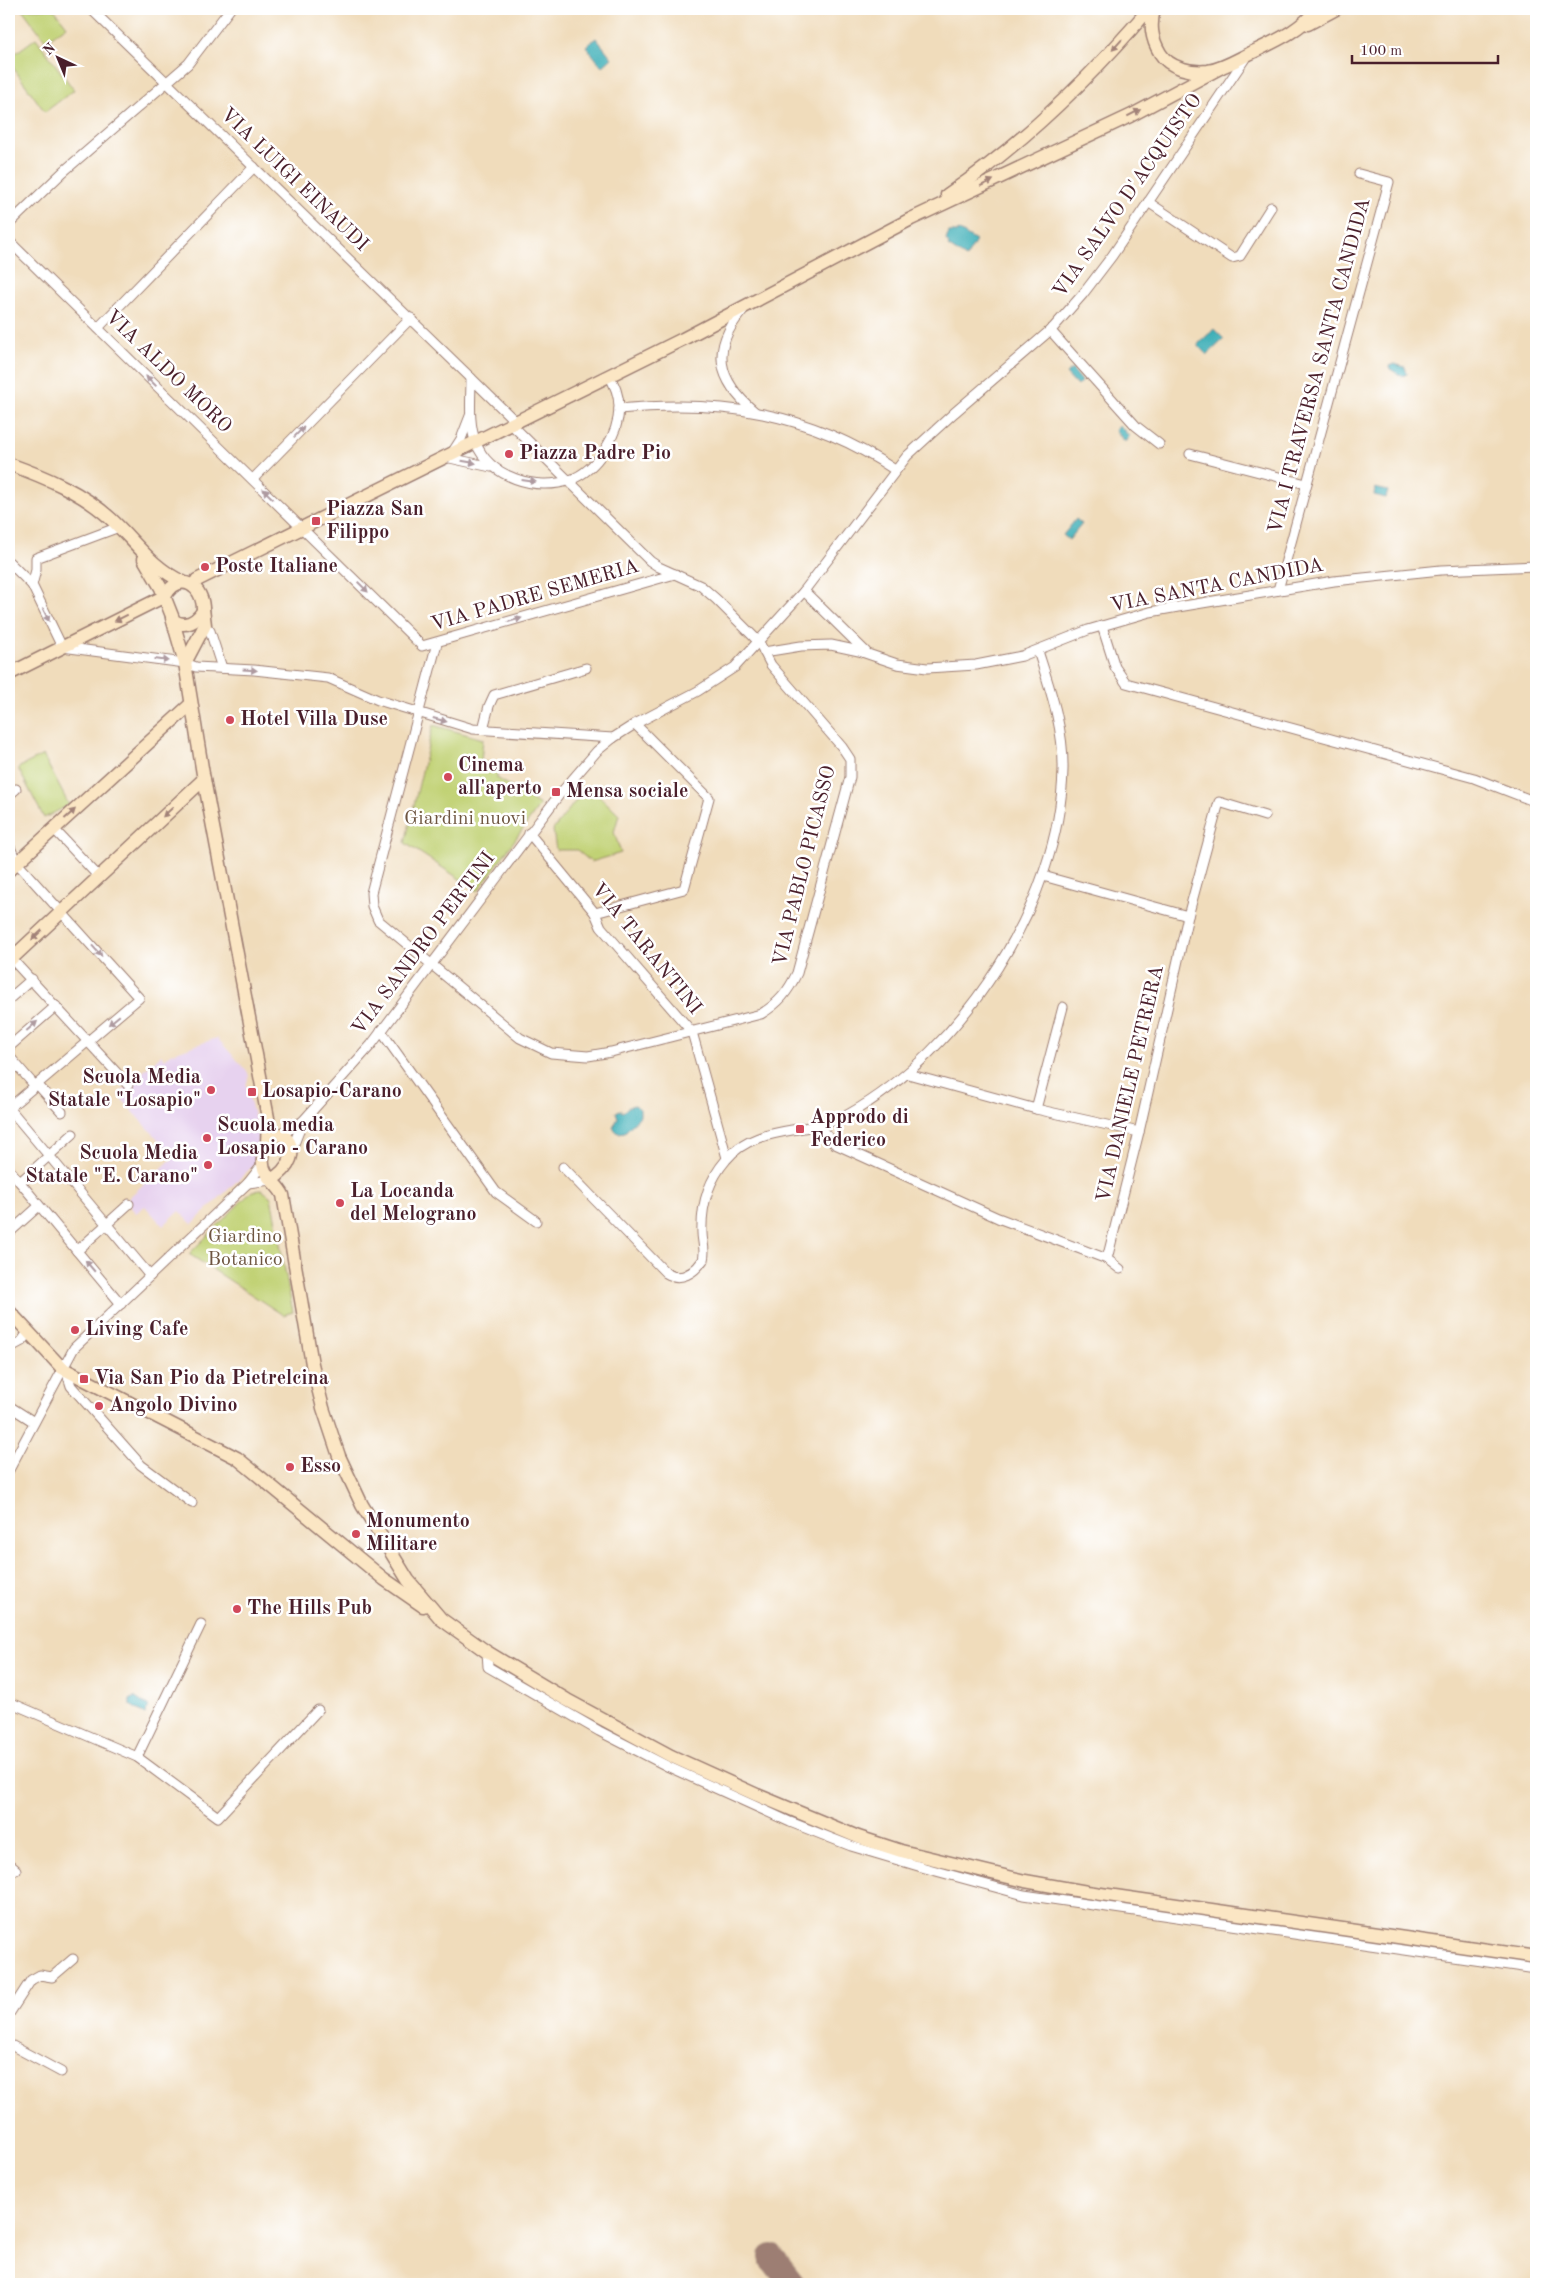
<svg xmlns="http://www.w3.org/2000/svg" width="1545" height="2293" viewBox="0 0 1545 2293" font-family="'Old Standard TT',serif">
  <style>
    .built { fill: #e7d2ef }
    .green { fill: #c1d275; stroke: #867850 }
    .water { fill: #3eafb7; stroke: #446771 }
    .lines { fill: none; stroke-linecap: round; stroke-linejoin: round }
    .taxiway { stroke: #9d7e73; stroke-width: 26 }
    .street-casing { stroke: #9d7e73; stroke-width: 11 }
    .secondary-casing { stroke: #9d7e73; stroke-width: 15 }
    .street { stroke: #fff; stroke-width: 9 }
    .secondary { stroke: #fbe6c4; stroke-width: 12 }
    .oneway { fill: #a28278 }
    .oneway2 { fill: #ae9aa0 }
    .poi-dot { fill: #d1495b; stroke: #fff; stroke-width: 2 }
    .labels { text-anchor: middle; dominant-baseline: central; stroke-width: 5; stroke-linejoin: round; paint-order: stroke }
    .street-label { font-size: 20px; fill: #4a1f2b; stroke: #fff }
    .poi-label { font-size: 20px; font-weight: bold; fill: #4a1f2b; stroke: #fff; text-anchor: start }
    .park-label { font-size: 20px; fill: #6e5541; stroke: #fff }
  </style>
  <rect width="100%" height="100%" fill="#fff"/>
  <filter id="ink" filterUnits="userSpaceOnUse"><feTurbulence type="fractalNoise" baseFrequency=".02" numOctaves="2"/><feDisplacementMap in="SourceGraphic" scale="10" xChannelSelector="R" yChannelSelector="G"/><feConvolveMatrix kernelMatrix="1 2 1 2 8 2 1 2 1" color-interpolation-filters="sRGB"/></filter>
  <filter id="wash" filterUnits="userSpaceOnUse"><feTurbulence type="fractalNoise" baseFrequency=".0096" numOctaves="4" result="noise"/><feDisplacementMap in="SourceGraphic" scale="20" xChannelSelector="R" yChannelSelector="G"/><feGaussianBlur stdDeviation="1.12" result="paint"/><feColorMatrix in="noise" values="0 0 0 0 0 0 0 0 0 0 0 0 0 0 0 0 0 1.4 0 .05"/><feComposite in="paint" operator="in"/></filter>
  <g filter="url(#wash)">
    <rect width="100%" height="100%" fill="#f0dcbb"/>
    <polygon class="built" points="217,1038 247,1071 249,1076 246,1085 258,1131 257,1162 192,1224 179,1211 163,1226 145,1206 136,1213 125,1201 174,1157 118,1095 161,1055 165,1059 170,1054"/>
    <g class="green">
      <polygon points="22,9 54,9 67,26 46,41"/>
      <polygon points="36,38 74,90 45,112 9,62 9,58"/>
      <polygon points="433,725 483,739 481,762 497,763 497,778 540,805 478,891 405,843"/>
      <polygon points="43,755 69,805 44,818 18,768"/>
      <polygon points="588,785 619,815 614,832 621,853 591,862 577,850 556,850 553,830"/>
      <polygon points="262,1190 271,1197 293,1312 283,1315 189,1254 252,1191"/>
    </g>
    <g class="water">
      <polygon points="596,38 612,58 602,67 586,46"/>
      <polygon points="958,230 976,241 966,258 948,246 949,244 946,240 949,232 957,232"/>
      <polygon points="1214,329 1224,339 1207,355 1197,345"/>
      <polygon points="1394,364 1405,367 1407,374 1402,376 1390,369 1389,366"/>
      <polygon points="1072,369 1082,381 1077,386 1066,374"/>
      <polygon points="1120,426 1129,436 1127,441 1124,441 1115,430"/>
      <polygon points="1375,488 1388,491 1386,498 1374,495"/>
      <polygon points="1076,519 1082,524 1069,540 1063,535"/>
      <polygon points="634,1105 640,1109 640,1116 625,1132 618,1133 613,1128 618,1118 616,1112 620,1110 623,1112 628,1107"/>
      <polygon points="134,1697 149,1707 145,1714 130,1705 130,1700"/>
    </g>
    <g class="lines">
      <polyline class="taxiway" points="771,2257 792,2284"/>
    </g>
  </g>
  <g filter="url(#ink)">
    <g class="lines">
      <defs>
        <g id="street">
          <polyline points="91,9 471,378"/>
          <polyline points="1148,202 1232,258 1240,256 1271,207"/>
          <polyline points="9,224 63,172 188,64 230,9"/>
          <polyline points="9,241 422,646 675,574"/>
          <path d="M743,310C710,349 717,380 755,412"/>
          <polyline points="98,328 254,167"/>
          <polyline points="1050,330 1136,426 1159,444"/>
          <path d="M619,409C721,399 809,412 895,470"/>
          <path d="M516,422L471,378C471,399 468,423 476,443C489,477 537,492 570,480C597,470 619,435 619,407C619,395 615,386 609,375"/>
          <polyline points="452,453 461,439 470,416"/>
          <polyline points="1190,454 1306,484"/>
          <polyline points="445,457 491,467"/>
          <polyline points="253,479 411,318"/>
          <polyline points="9,562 32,585 62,647 185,663 196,667 254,670 328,678 378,700 473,729 613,738"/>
          <polyline points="32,585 36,570 36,558 119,527"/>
          <polyline points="1278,590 1389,182 1359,174"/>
          <polyline points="804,591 866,652"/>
          <polyline points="205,625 210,631 222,668"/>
          <polyline points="1102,626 1115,667 1126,683 1474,778 1536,802"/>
          <path d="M437,643L371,893L372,906L378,920L520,1038L551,1053L588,1056L611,1052L761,1014C779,1003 788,992 797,973L850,777V759L842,747L771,665L759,642L716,599L701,586L659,567L650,561L511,424"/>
          <polyline points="764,652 801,646 831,645 859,651 897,664 927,668 976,665 1022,656 1088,630 1150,612 1178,607 1334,581 1441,570 1536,566"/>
          <polyline points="483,729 489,706 494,695 586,668"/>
          <polyline points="9,795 16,789"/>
          <polyline points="54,829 99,877"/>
          <polyline points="529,833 595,913 601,927 692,1032 727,1158"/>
          <polyline points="9,845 17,863 139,998 9,1108"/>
          <polyline points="1043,876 1188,916 1219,802 1265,816"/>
          <polyline points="595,913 684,889 709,798 635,724"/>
          <polyline points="9,956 128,1085"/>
          <polyline points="9,999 32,979"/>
          <polyline points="381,1031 496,1192 536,1221"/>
          <polyline points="9,1047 56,1006"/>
          <polyline points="9,1056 35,1086"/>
          <polyline points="908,1074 1036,1109 1139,1132"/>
          <polyline points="37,1084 62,1112"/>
          <polyline points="9,1108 150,1276"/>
          <polyline points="1036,1109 1063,1007"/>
          <polyline points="818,1126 835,1144 998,1218 1107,1259 1120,1269"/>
          <polyline points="282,1134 303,1121 371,1045 559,795 597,751 613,738 635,724 698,691 735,667 804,591 907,456 954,413 1053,328 1083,294 1112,256 1246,57"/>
          <polyline points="292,1149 303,1121"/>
          <path d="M563,1167L666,1273C681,1282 694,1273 703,1260C706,1250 702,1242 702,1233C701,1206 708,1181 726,1160C756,1123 810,1136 849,1114C963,1050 1060,902 1063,770C1064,728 1050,689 1038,651"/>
          <polyline points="9,1169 121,1304"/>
          <polyline points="20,1182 73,1134"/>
          <polyline points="248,1183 271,1180"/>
          <polyline points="9,1233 39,1206"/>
          <polyline points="77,1251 129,1204"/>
          <polyline points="1107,1259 1139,1132 1188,916"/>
          <polyline points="9,1348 22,1341 28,1332"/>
          <polyline points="66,1370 71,1386 141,1465 192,1503"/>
          <polyline points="9,1406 34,1422"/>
          <polyline points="9,1470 74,1348 248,1183 263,1164"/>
          <polyline points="487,1652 488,1667 599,1731 669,1767 790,1822 851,1846 925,1868 1024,1895 1536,1969"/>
          <polyline points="9,1702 137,1757 218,1817 318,1710"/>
          <polyline points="137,1757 201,1624"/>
          <polyline points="9,1864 16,1870"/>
          <polyline points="9,2014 31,1980 40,1975 52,1977 73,1959"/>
          <polyline points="9,2044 61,2072"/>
        </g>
        <g id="secondary">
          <path d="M1154,9C1150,25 1151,38 1160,53C1169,68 1191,73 1208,71C1222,69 1235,61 1247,55C1273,42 1299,32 1317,9"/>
          <polyline points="1308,24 1336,9"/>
          <path d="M947,195C1023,144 1090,78 1149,9"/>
          <path d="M9,464C45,477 82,492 111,519C135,541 152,568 183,582"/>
          <path d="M144,559L161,588L174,621C186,628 196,622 203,611C204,586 180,570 165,596"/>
          <polyline points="193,586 197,580 683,339 911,219 1130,116 1220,68"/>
          <polyline points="172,618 185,663 203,774 268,1118 267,1144"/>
          <polyline points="185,663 205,625 203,609"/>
          <polyline points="9,674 165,596"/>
          <polyline points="9,870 191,704"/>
          <polyline points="9,961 204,779"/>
          <path d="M271,1180C288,1170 301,1150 282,1134C266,1137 258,1159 266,1173C270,1181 279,1186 283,1195L312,1364L323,1408L339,1456L362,1505L408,1580L441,1619L487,1652L567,1700L671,1756L757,1795L858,1837L901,1851L1025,1881L1087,1892L1536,1957"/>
          <polyline points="9,1311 62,1368 237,1458 384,1579 423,1606"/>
        </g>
      </defs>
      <use href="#street" class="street-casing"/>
      <use href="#secondary" class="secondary-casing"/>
      <use href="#street" class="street"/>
      <use href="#secondary" class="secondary"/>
    </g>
    <defs><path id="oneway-solid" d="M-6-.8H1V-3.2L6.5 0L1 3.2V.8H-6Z" transform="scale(1.25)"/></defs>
    <g class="oneway">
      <use href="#oneway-solid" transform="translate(1117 45) rotate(132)"/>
      <use href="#oneway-solid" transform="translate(1134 113) rotate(-27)"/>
      <use href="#oneway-solid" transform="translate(987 183) rotate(-25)"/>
      <use href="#oneway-solid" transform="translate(121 618) rotate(154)"/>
      <use href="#oneway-solid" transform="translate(168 812) rotate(137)"/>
      <use href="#oneway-solid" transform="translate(70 814) rotate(-42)"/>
      <use href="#oneway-solid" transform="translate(37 935) rotate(137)"/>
    </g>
    <g class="oneway2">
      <use href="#oneway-solid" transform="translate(151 381) rotate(-136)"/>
      <use href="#oneway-solid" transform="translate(299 432) rotate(-46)"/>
      <use href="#oneway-solid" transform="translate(469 462) rotate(10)"/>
      <use href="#oneway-solid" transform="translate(529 481) rotate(7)"/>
      <use href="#oneway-solid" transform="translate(268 494) rotate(-136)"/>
      <use href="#oneway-solid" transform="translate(363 587) rotate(45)"/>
      <use href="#oneway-solid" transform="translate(46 615) rotate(64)"/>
      <use href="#oneway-solid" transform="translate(515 620) rotate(-16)"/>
      <use href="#oneway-solid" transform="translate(162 660) rotate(7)"/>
      <use href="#oneway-solid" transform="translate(250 670) rotate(4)"/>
      <use href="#oneway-solid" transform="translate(440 720) rotate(15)"/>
      <use href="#oneway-solid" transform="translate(97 951) rotate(48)"/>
      <use href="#oneway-solid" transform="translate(114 1020) rotate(140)"/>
      <use href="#oneway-solid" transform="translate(32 1026) rotate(-41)"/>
      <use href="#oneway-solid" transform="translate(90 1266) rotate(-130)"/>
    </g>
  </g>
  <g class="poi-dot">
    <circle cx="509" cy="454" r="5"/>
    <rect x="311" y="516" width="10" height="10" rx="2.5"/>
    <circle cx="205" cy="567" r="5"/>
    <circle cx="230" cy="720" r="5"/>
    <circle cx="448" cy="777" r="5"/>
    <rect x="551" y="787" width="10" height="10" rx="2.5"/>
    <circle cx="211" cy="1090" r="5"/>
    <rect x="247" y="1087" width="10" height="10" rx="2.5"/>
    <rect x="795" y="1124" width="10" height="10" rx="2.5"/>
    <circle cx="207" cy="1138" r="5"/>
    <circle cx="208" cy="1165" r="5"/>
    <circle cx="340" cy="1203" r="5"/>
    <circle cx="75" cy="1330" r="5"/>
    <rect x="79" y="1374" width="10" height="10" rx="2.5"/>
    <circle cx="99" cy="1406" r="5"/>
    <circle cx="290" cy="1467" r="5"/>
    <circle cx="356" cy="1534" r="5"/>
    <circle cx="237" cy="1609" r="5"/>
  </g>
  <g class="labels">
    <g class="street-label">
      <text transform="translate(294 180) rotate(44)">VIA LUIGI EINAUDI</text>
      <text transform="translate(1128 196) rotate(-55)">VIA SALVO D'ACQUISTO</text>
      <text transform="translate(1320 366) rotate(-75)">VIA I TRAVERSA SANTA CANDIDA</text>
      <text transform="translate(168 372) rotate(44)">VIA ALDO MORO</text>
      <text transform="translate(1217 586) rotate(-11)">VIA SANTA CANDIDA</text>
      <text transform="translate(535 596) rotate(-16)">VIA PADRE SEMERIA</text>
      <text transform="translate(805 866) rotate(-76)">VIA PABLO PICASSO</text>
      <text transform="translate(424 944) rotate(-53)">VIA SANDRO PERTINI</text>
      <text transform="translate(646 949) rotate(51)">VIA TARANTINI</text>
      <text transform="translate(1131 1084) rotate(-77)">VIA DANIELE PETRERA</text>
    </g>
    <g class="poi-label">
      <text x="519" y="454">Piazza Padre Pio</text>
      <text x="326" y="510">Piazza San<tspan x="326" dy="23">Filippo</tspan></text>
      <text x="215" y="567">Poste Italiane</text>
      <text x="240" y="720">Hotel Villa Duse</text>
      <text x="458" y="766">Cinema<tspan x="458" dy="23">all'aperto</tspan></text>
      <text x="566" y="792">Mensa sociale</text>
      <text x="201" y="1078" text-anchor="end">Scuola Media<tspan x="201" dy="23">Statale "Losapio"</tspan></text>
      <text x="262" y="1092">Losapio-Carano</text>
      <text x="810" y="1118">Approdo di<tspan x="810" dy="23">Federico</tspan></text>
      <text x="217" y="1126">Scuola media<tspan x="217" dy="23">Losapio - Carano</tspan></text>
      <text x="198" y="1154" text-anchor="end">Scuola Media<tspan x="198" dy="23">Statale "E. Carano"</tspan></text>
      <text x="350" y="1192">La Locanda<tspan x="350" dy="23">del Melograno</tspan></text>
      <text x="85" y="1330">Living Cafe</text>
      <text x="94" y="1379">Via San Pio da Pietrelcina</text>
      <text x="109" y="1406">Angolo Divino</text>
      <text x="300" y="1467">Esso</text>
      <text x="366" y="1522">Monumento<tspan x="366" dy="23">Militare</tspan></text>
      <text x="247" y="1609">The Hills Pub</text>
    </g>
    <g class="park-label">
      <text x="465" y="819">Giardini nuovi</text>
      <text x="245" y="1237">Giardino<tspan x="245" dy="23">Botanico</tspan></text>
    </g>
  </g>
  <rect width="1545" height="2293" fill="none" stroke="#fff" stroke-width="30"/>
  <g transform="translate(58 58) rotate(316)" stroke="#ffffff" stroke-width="4" paint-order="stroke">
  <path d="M0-4L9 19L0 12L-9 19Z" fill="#4a1f2b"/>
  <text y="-8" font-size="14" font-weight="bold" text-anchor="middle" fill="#4a1f2b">N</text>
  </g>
  <path d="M1352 55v8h146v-8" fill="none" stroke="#4a1f2b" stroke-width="2.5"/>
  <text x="1360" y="55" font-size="15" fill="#4a1f2b" stroke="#ffffff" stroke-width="4" paint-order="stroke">100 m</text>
</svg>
